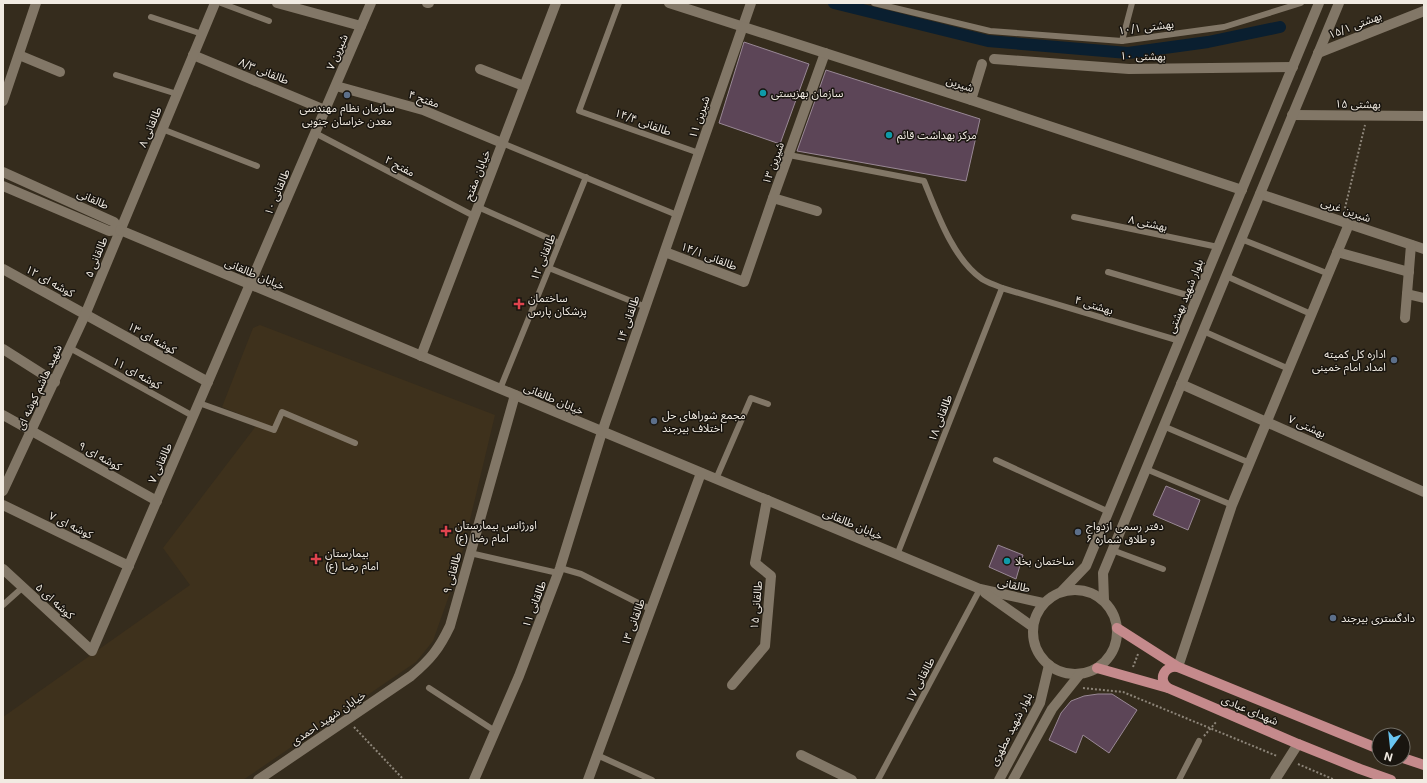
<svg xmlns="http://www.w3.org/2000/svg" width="1427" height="783" viewBox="0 0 1427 783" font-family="Inter,'Noto Sans Arabic',sans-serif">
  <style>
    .built { fill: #3e311c }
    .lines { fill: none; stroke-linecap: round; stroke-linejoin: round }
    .canal { stroke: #0a1f30; stroke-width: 12 }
    .building { fill: #5c4557; stroke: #998895 }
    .path { stroke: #8d8579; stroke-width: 2; stroke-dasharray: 2 2; stroke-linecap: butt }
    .lane { stroke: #827767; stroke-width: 6 }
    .street { stroke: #827767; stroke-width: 10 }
    .secondary { stroke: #827767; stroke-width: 10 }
    .primary { stroke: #c58a8c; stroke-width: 10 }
    .culture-dot { fill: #0f9aa8; stroke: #19150f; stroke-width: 1.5 }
    .service-dot { fill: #5c6f8a; stroke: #19150f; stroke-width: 1.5 }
    .health-dot { fill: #e0444e; stroke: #19150f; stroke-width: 1.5 }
    .labels { text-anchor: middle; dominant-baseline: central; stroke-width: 3; stroke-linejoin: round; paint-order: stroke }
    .street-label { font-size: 11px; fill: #f1ebe2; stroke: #19150f }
    .poi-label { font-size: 11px; fill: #f1ebe2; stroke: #19150f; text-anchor: start }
  </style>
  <rect width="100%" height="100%" fill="#352c1d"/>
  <polygon class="built" points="260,325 495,415 458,570 433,641 416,662 243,780 3,780 3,717 190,585 163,548 259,422 222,407 253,328"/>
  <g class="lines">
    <polyline class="canal" points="834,3 988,41 1128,53 1208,42 1280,27"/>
  </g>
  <g class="building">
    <polygon points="744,42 809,64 780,144 719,123"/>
    <polygon points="826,70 980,119 966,181 797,151"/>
    <polygon points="1166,486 1200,500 1188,530 1153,515"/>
    <polygon points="998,545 1023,555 1016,579 989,567"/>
    <polygon points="1098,694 1112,694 1137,710 1109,753 1083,735 1076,753 1049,740 1061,713 1071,701 1084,696"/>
  </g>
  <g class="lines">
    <g class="path">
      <polyline points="1344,212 1365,125"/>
      <polyline points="1133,667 1138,654"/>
      <polyline points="1083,688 1123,692 1277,756"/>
      <polyline points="354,727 404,780"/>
      <polyline points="1204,736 1217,721"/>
      <polyline points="1298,764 1335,780"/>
    </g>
    <g class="lane">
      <polyline points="221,3 269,21"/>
      <polyline points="619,3 579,111 699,153"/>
      <polyline points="874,3 990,31 1122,41 1224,27 1301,3"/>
      <polyline points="151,17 202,34"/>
      <polyline points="1122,41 1132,3"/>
      <polyline points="116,75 177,94"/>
      <polyline points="162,129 257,166"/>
      <polyline points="315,133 474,216"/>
      <polyline points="502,143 677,215"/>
      <path d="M789,155L924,181C937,213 953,259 982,279C988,283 996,285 1002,288L1180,341"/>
      <polyline points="478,207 559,243"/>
      <polyline points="1074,217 1218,247"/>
      <polyline points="1241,239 1329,274"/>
      <polyline points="549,268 646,307"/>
      <polyline points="1108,272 1197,298"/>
      <polyline points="1226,276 1311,314"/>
      <polyline points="1203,331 1289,369"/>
      <polyline points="70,348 193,416"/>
      <polyline points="500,389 586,177"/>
      <polyline points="199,403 274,430 282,412 355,443"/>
      <polyline points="1163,426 1250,463"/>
      <polyline points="996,460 1109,512"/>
      <polyline points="1146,469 1232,505"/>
      <polyline points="716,479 751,398 768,404"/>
      <polyline points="1112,550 1163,569"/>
      <polyline points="470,553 558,573"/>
      <polyline points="897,555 1002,288"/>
      <polyline points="560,568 581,574 650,609"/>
      <polyline points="3,605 22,588"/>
      <polyline points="429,688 495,731"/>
      <polyline points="597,755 652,780"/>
      <polyline points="878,780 980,589"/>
      <polyline points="1179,780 1199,741"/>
    </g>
    <g class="street">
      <polyline points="277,3 361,26"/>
      <polyline points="427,3 429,3"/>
      <polyline points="1318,53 1424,11"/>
      <polyline points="19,55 60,72"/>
      <polyline points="193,55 325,110"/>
      <polyline points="994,59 1129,69 1293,67"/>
      <polyline points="480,69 524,86"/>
      <polyline points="336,86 423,110 502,143"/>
      <polyline points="971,100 982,64"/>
      <polyline points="3,101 36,3"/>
      <polyline points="1292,115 1424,116"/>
      <polyline points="1260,194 1424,249"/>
      <polyline points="773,198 817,211"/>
      <polyline points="665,252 744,282 773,198 825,53"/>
      <polyline points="1337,252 1409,272"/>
      <polyline points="3,269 208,382"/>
      <polyline points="1407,294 1424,298"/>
      <polyline points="1405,318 1411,245"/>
      <polyline points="3,349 55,382"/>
      <polyline points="421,356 556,3"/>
      <polyline points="1181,384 1424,492"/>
      <polyline points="3,415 157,501"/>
      <polyline points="3,491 85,315 215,3"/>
      <polyline points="3,505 129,566"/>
      <polyline points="3,569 92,651 371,3"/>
      <polyline points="1178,667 1232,505 1349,224"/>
      <polyline points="732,685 765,646 771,576 755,563 767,500"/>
      <polyline points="801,755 852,780"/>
      <path d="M258,780L411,676C431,659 439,649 450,626L515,395"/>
      <polyline points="474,780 519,676 560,568 602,432 751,3"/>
      <polyline points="588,780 701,473"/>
      <polyline points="1275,780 1298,744"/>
    </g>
    <g class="secondary">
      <polyline points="669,3 971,100 1242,190"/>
      <polyline points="3,172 114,222 120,230 109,231 3,186"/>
      <polyline points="120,230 980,589 1043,603"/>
      <circle cx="1075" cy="632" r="42"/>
      <polyline points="1062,591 1086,566 1319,3"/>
      <polyline points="985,593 1033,627"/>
      <polyline points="1104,600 1103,573 1339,3"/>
      <polyline points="999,780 1040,703 1049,665"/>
      <polyline points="1013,780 1052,709 1080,674"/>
    </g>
    <g class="primary">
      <polyline points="1117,628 1178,667 1379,749"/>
      <polyline points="1097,668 1168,688 1298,744 1360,769 1391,780"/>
      <path d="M1168,688C1157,679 1165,665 1178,667"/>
      <polyline points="1403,758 1424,765"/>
    </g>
  </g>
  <g class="culture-dot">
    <circle cx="763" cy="93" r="4"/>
    <circle cx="889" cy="135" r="4"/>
    <circle cx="1007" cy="561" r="4"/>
  </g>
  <g class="service-dot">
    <circle cx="347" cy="95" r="4"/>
    <circle cx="1394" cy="360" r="4"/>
    <circle cx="654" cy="421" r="4"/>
    <circle cx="1078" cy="532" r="4"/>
    <circle cx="1333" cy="618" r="4"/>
  </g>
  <g class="health-dot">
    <path d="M517 298h4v4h4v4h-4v4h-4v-4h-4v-4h4z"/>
    <path d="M444 525h4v4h4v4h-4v4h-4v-4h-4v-4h4z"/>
    <path d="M314 553h4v4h4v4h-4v4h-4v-4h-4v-4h4z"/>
  </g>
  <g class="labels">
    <g class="street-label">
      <text transform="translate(1355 25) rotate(-21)">بهشتی ۱۵/۱</text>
      <text transform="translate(1146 27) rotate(-7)">بهشتی ۱۰/۱</text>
      <text transform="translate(337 52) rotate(-67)">شیرین ۷</text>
      <text transform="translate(1143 56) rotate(1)">بهشتی ۱۰</text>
      <text transform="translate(264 71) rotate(22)">طالقانی ۸/۳</text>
      <text transform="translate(960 84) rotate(18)">شیرین</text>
      <text transform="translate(424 99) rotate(19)">مفتح ۴</text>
      <text transform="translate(1358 104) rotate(1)">بهشتی ۱۵</text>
      <text transform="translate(699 117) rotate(-71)">شیرین ۱۱</text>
      <text transform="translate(643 122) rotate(20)">طالقانی ۱۴/۴</text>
      <text transform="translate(150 127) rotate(-67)">طالقانی ۸</text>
      <text transform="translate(773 163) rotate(-70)">شیرین ۱۳</text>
      <text transform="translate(400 166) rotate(28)">مفتح ۲</text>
      <text transform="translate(477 175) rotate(-69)">خیابان مفتح</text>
      <text transform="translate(277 192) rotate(-67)">طالقانی ۱۰</text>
      <text transform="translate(93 199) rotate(24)">طالقانی</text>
      <text transform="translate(1346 210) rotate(19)">شیرین غربی</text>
      <text transform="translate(1148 223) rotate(12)">بهشتی ۸</text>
      <text transform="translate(709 256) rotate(21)">طالقانی ۱۴/۱</text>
      <text transform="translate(96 257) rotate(-68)">طالقانی ۵</text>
      <text transform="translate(543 257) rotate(-68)">طالقانی ۱۲</text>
      <text transform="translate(255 274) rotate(23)">خیابان طالقانی</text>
      <text transform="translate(50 281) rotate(29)">کوشه ای ۱۲</text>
      <text transform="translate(1185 296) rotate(-68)">بلوار شهید بهشتی</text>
      <text transform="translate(1094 305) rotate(17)">بهشتی ۴</text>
      <text transform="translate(628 319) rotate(-71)">طالقانی ۱۴</text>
      <text transform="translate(152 338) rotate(29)">کوشه ای ۱۳</text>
      <text transform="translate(137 373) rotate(29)">کوشه ای ۱۱</text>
      <text transform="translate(39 387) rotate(-65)">شهید هاشم کوشه ای</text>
      <text transform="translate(554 399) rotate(23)">خیابان طالقانی</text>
      <text transform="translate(940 418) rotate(-69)">طالقانی ۱۸</text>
      <text transform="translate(1307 426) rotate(24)">بهشتی ۷</text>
      <text transform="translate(100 456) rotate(29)">کوشه ای ۹</text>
      <text transform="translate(160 463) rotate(-66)">طالقانی ۷</text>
      <text transform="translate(853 524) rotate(23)">خیابان طالقانی</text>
      <text transform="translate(71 525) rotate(26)">کوشه ای ۷</text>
      <text transform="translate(452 573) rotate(-75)">طالقانی ۹</text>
      <text transform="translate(1014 585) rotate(12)">طالقانی</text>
      <text transform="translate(55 601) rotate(42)">کوشه ای ۵</text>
      <text transform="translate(534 604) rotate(-69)">طالقانی ۱۱</text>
      <text transform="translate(756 605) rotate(-85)">طالقانی ۱۵</text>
      <text transform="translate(633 622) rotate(-70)">طالقانی ۱۳</text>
      <text transform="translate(920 680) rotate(-62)">طالقانی ۱۷</text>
      <text transform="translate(1250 710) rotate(23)">شهدای عبادی</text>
      <text transform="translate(328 718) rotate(-34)">خیابان شهید احمدی</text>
      <text transform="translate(1011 729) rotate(-63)">بلوار شهید مطهری</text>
    </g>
    <g class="poi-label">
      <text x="771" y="93">سازمان بهزیستی</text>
      <text x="347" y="108" text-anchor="middle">سازمان نظام مهندسی<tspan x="347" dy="13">معدن خراسان جنوبی</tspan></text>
      <text x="897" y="135">مرکز بهداشت قائم</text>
      <text x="528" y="298">ساختمان<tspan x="528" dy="13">پزشکان پارس</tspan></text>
      <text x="1386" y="354" text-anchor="end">اداره کل کمیته<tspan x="1386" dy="13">امداد امام خمینی</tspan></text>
      <text x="662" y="415">مجمع شوراهای حل<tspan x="662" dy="13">اختلاف بیرجند</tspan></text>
      <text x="455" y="525">اورژانس بیمارستان<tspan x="455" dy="13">امام رضا (ع)</tspan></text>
      <text x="1086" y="526">دفتر رسمی ازدواج<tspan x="1086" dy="13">و طلاق شماره ۶</tspan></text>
      <text x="325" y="553">بیمارستان<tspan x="325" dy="13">امام رضا (ع)</tspan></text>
      <text x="1015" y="561">ساختمان بخلا</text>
      <text x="1341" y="618">دادگستری بیرجند</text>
    </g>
  </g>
  <rect width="1427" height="783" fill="none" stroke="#f1ebe2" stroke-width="8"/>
  <g transform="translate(1391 747) rotate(195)"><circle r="19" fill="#19150f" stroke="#6f6b63"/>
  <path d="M0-3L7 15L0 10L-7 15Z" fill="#69c4f0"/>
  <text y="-6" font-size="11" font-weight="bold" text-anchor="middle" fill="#f1ebe2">N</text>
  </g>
</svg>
